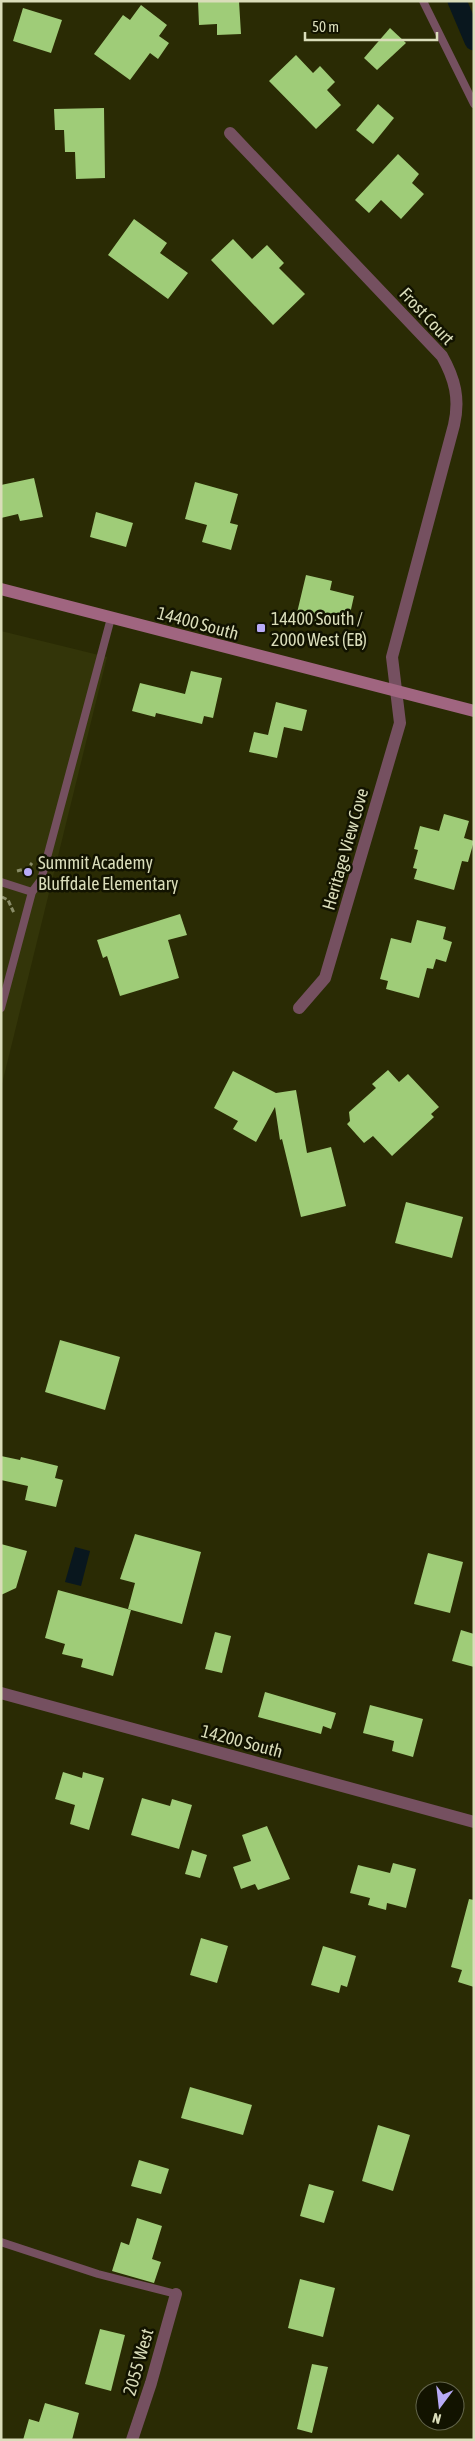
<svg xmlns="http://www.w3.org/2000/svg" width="475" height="2441" viewBox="0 0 475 2441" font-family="'Asap Condensed',sans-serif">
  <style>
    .built { fill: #333509 }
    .water { fill: #09171e }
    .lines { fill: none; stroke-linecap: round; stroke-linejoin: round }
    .canal { stroke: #09171e; stroke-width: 19 }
    .building { fill: #9fcc78 }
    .path { stroke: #898c67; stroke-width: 3; stroke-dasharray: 5 2.5; stroke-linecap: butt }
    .service { stroke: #755060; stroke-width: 8 }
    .minor { stroke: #755060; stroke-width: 12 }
    .secondary { stroke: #a06580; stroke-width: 12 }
    .poi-dot { fill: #b8abf7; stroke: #121300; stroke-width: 2 }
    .labels { text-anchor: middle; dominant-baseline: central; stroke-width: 5; stroke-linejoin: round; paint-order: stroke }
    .street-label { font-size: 18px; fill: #daddba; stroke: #121300 }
    .poi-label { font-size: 18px; fill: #daddba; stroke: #121300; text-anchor: start }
  </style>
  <rect width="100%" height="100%" fill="#2a2b04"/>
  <polygon class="built" points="1,631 107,657 1,1088"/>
  <polygon class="water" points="75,1547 90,1551 81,1586 65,1582"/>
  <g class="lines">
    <polyline class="canal" points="457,1 474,41"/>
  </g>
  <g class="building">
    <polygon points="198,1 239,1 241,34 217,35 217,24 199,25"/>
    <polygon points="141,5 167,25 159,36 169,43 158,59 150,53 130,80 94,54 123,15 130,20"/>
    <polygon points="23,8 62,20 51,53 13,41"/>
    <polygon points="390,28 406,43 377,70 364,58"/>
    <polygon points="296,55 313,73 320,66 335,82 327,90 341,105 316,129 269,81"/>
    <polygon points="378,104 394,118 373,144 356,130"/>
    <polygon points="104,108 105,178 76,179 75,152 65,152 64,130 55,130 54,109"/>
    <polygon points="398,154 419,174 412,183 424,194 401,219 381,200 369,213 355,200"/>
    <polygon points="134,219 167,243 160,253 188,273 168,299 108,255"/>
    <polygon points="233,239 252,259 267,245 284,263 279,268 305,294 273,325 211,260"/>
    <polygon points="34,478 43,517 20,521 18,514 1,518 1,485"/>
    <polygon points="195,482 238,494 230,523 238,525 231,550 202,542 207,525 185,519"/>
    <polygon points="96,512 133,523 126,547 90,537"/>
    <polygon points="306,575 332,581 330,590 354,596 348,623 328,618 327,625 296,617"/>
    <polygon points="191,671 222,678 213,718 204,716 202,724 156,713 155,717 132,711 140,683 185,694"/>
    <polygon points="276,702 307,710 302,731 284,727 277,758 249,752 254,732 268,735"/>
    <polygon points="444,814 469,821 464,838 474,841 468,862 462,861 454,890 414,879 417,869 413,868 418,850 414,849 420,826 439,831"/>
    <polygon points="180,914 187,935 168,940 179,978 120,996 107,956 103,958 97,940"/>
    <polygon points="417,920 446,927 443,939 452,942 446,962 436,959 433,969 427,968 419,998 386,989 388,981 380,979 391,938 411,943"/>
    <polygon points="388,1070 399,1082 408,1074 439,1107 431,1114 434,1117 392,1156 373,1136 364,1143 347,1124 350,1121 349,1112 376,1088 372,1084"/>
    <polygon points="233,1071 276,1093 296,1090 307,1153 331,1147 346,1206 301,1217 282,1139 280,1140 275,1107 256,1142 233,1129 238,1121 214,1108"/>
    <polygon points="406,1202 463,1217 452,1258 395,1243"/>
    <polygon points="60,1340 120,1357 105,1410 45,1392"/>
    <polygon points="1,1456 20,1460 21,1457 58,1466 55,1478 63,1480 56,1507 25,1500 28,1486 1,1480"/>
    <polygon points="135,1534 201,1552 182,1624 128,1609 135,1583 120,1579"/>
    <polygon points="1,1544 27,1551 16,1588 1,1595"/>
    <polygon points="428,1553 463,1562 450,1613 414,1604"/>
    <polygon points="58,1590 131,1610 113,1676 81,1667 83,1659 62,1654 65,1644 45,1638"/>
    <polygon points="461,1630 474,1634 474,1667 452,1661"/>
    <polygon points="215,1632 231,1636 222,1673 205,1669"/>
    <polygon points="265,1692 336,1713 331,1729 323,1726 321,1734 258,1717"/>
    <polygon points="370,1705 423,1719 413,1757 392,1751 394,1741 363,1733"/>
    <polygon points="63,1772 82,1778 83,1772 104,1778 89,1830 70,1824 75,1805 55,1799"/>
    <polygon points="142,1798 170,1806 172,1799 192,1805 179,1849 131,1835"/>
    <polygon points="267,1826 290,1879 258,1890 255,1884 241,1889 233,1867 251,1861 242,1835"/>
    <polygon points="192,1850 207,1855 200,1878 185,1874"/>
    <polygon points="393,1863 416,1869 406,1908 387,1903 386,1910 368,1905 370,1898 350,1893 358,1865 390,1873"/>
    <polygon points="469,1899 474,1900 474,1987 458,1982 462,1970 451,1967"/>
    <polygon points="201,1938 228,1946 217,1983 190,1975"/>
    <polygon points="323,1946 356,1956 347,1987 341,1985 339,1993 311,1985"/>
    <polygon points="190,2087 252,2105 243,2135 181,2118"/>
    <polygon points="378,2125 410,2135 393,2191 362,2181"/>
    <polygon points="139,2160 169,2169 161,2194 131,2186"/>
    <polygon points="309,2184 334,2191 324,2223 300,2216"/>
    <polygon points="137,2218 162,2226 152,2259 161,2262 154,2283 112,2271 121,2242 129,2245"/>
    <polygon points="300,2279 335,2288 323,2337 288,2328"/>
    <polygon points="100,2329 125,2335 111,2391 85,2384"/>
    <polygon points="312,2364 328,2367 312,2433 297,2429"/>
    <polygon points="45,2403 79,2413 72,2440 23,2440 29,2419 39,2422"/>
  </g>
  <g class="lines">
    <g class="path">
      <polyline points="17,871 28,868 32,863"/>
      <polyline points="2,897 8,900 14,913"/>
    </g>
    <g class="service">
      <polyline points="423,1 474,104"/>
      <polyline points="1,882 32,892"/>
      <polyline points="1,1008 32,892 41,880 111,618"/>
      <polyline points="1,2242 98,2274 176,2294"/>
    </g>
    <g class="minor">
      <path d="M230,133L442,356C455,379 460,399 454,425L392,657L400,723L325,978L299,1008"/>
      <polyline points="1,1693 474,1822"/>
      <polyline points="132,2440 151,2383 176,2294"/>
    </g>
    <polyline class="secondary" points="1,589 474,711"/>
  </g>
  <g class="poi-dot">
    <rect x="256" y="623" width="10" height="10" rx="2.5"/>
    <circle cx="28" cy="872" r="5"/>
  </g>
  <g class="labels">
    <g class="street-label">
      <text transform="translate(427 316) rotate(47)">Frost Court</text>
      <text transform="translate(198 623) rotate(15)">14400 South</text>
      <text transform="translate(345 849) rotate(-74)">Heritage View Cove</text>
      <text transform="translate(242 1741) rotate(15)">14200 South</text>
      <text transform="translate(138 2362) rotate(-74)">2055 West</text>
    </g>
    <g class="poi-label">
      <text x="271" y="618">14400 South /<tspan x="271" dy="21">2000 West (EB)</tspan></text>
      <text x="38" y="862">Summit Academy<tspan x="38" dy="21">Bluffdale Elementary</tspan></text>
    </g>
  </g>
  <rect width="475" height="2441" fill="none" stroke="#daddba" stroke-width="5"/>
  <g transform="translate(440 2406) rotate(195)"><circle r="24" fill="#121300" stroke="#62644a"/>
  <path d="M0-4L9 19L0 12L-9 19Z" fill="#b8abf7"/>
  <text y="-8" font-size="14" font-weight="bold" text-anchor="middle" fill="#daddba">N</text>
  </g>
  <path d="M305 32v8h132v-8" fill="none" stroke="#daddba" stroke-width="2.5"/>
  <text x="312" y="32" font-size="15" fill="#daddba" stroke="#121300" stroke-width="4" paint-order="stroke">50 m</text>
</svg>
